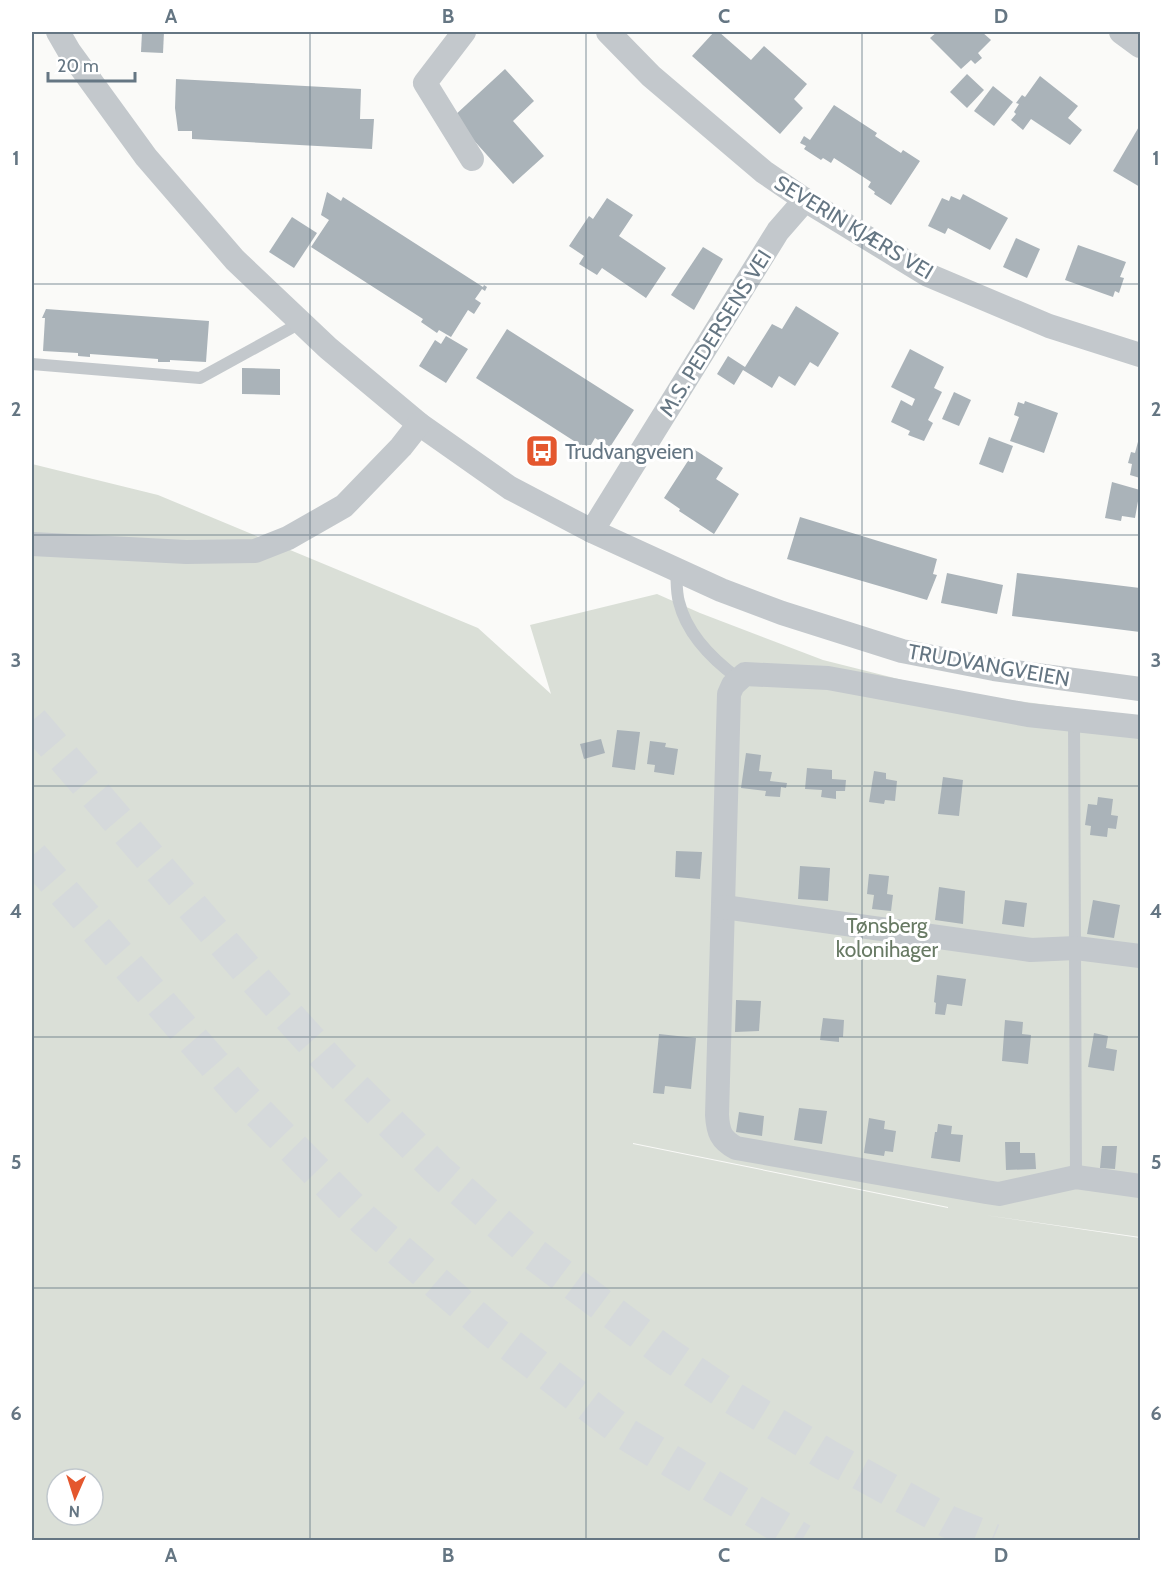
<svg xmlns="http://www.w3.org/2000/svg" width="1172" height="1572" viewBox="0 0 1172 1572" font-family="Cabin,sans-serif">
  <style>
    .green { fill: #dadfd7; fill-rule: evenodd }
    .building { fill: #aab3b9 }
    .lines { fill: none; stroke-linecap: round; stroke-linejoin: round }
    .primary-tunnel { stroke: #d5d9db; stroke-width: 33; stroke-dasharray: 33 16; stroke-linecap: butt }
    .lane { stroke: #c3c8cc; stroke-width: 12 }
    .street { stroke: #c3c8cc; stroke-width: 24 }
    .grid { fill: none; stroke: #657683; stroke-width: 1.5; stroke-opacity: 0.55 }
    .labels { text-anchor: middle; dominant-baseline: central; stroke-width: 6; stroke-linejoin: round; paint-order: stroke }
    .street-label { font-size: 21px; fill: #657683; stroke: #fff }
    .poi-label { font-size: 21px; fill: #657683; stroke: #fff; text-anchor: start }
    .park-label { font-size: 21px; fill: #687a64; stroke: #fff }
    .neatline { fill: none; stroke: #657683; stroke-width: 2 }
    .grid-label { font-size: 20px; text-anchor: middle; font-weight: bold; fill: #657683 }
  </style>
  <rect width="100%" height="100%" fill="#fafaf8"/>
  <path class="green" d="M32,464L158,495L478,628L551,694L530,625L657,594L700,613L823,660L950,692L1140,717V1237L984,1215L1140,1238V1540H32ZM633,1143L948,1207V1208L633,1144ZM57,1479H93V1515H57Z"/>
  <g class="building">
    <polygon points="142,32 164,32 163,53 141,52"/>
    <polygon points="714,32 719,32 751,60 764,46 807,84 794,99 803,108 780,134 692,56"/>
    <polygon points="937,32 982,32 991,40 978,53 982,58 975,64 971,60 961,69 930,38"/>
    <polygon points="505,69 534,101 513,121 544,156 513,184 453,117"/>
    <polygon points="967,74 984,90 967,108 950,92"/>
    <polygon points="1040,76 1078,106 1068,118 1082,130 1070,145 1031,119 1023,130 1011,120 1016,114 1014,112 1019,104 1016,103 1022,95 1025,97"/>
    <polygon points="176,79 361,89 360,119 374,119 372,149 192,139 192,131 178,131 175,108"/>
    <polygon points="993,86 1013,102 994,126 974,111"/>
    <polygon points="834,105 877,133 875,136 901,153 903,150 920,161 891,205 874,194 875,192 868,187 871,182 834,158 831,163 823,158 821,160 804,149 806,146 800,143 804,136 810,140"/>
    <polygon points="1140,125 1140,187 1113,171"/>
    <polygon points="327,192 341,201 343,197 483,287 484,285 487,287 485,291 482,289 475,299 481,303 474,314 468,310 451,337 439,330 437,333 421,322 423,319 311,247 329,220 321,215"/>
    <polygon points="963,194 1008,218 990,250 948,228 945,234 928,226 942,198 949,201 951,196 960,200"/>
    <polygon points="607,198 633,215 619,236 666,268 646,298 602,268 597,275 579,264 584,256 569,246 589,216 593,219"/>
    <polygon points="292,217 317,233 294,268 269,252"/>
    <polygon points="1016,238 1040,249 1027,278 1003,267"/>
    <polygon points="1078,245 1126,262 1120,277 1124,278 1119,293 1115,291 1113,297 1065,280"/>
    <polygon points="703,247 723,259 694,310 671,295"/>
    <polygon points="796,306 839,333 818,367 810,362 795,386 779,376 772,388 743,370 734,385 717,374 728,356 745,367 772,324 782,329"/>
    <polygon points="46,309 209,321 206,362 170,360 170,362 158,362 158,359 90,354 90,357 78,356 78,353 43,351 45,318 42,318"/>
    <polygon points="507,329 634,410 610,447 595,438 588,450 476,378"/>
    <polygon points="446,336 468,349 446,383 419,366 435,340 441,344"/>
    <polygon points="910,349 944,367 934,388 942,392 928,420 933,423 924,441 908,435 910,431 891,422 901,400 912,406 915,399 891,387"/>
    <polygon points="242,368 280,369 280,395 242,394"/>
    <polygon points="954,392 971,400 959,426 942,419"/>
    <polygon points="1025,401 1058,413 1044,453 1010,441 1019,417 1014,415 1018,402 1024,404"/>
    <polygon points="989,437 1013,446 1003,473 979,464"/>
    <polygon points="1139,438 1140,438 1140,478 1130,475 1132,464 1128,463 1131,452 1135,453"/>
    <polygon points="695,450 723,468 716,479 739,494 714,534 679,511 680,509 664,498"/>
    <polygon points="1112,482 1140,490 1135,518 1122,516 1121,521 1105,518"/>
    <polygon points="800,517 937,559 933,574 937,575 927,600 787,559"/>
    <polygon points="947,573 1003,585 997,614 941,603"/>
    <polygon points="1017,573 1140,588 1140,632 1012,616"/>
    <polygon points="617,730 640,732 635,770 612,767"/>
    <polygon points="601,739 605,753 584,759 580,744"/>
    <polygon points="650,741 666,743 665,747 678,749 674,775 654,772 655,765 647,764"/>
    <polygon points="746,753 761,755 759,771 772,772 770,781 787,783 786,788 781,787 780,797 765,796 766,791 741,788"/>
    <polygon points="807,768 832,770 832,779 846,780 845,791 836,791 836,799 821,797 822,790 805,789"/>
    <polygon points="874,771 886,773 886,779 897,781 895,801 885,800 884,804 869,802"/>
    <polygon points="943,777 963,780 959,816 938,814"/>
    <polygon points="1098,797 1113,799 1111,815 1118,816 1116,829 1108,828 1107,837 1090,835 1091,826 1085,825 1088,804 1097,805"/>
    <polygon points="676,851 702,852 700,879 675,877"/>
    <polygon points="800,866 830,868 828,901 798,899"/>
    <polygon points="869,874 889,876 887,894 893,895 891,911 872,909 874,895 867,894"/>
    <polygon points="939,887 965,891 963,924 935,920"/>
    <polygon points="1005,900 1027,903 1024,927 1002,924"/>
    <polygon points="1093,900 1120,905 1114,938 1087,934"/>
    <polygon points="937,975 966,979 962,1006 947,1004 945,1015 935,1014 936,1003 934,1002"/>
    <polygon points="736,1000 761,1001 759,1031 735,1032"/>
    <polygon points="823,1018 844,1020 843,1037 839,1037 839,1042 820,1040"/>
    <polygon points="1005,1020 1023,1022 1022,1034 1031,1035 1028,1064 1002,1061"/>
    <polygon points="1094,1033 1108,1036 1106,1048 1117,1050 1114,1071 1088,1067"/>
    <polygon points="659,1034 696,1038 691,1089 665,1086 664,1094 653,1093"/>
    <polygon points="799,1108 827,1111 822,1144 794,1140"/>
    <polygon points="739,1112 764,1116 762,1136 736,1132"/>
    <polygon points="869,1118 885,1121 884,1129 896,1131 893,1152 885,1151 884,1156 864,1153"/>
    <polygon points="938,1124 952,1126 951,1134 963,1135 960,1162 931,1158 935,1132 937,1132"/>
    <polygon points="1005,1142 1020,1142 1020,1153 1035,1153 1036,1169 1006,1170"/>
    <polygon points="1102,1146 1117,1146 1115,1169 1100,1168"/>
  </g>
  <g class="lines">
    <g class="primary-tunnel">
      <polyline points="32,721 246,969 339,1072 437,1169 531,1252 665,1352 728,1395 830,1457 949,1522 993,1540"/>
      <polyline points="32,856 242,1096 363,1219 491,1330 626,1434 802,1540"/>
    </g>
    <g class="lane">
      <polyline points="32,364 200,378 302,322"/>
      <path d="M676,569C677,580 676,592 679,602C687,635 713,660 739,679"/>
      <polyline points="1074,719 1076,1177"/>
    </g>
    <g class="street">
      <polyline points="58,32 69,51 146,157 235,260 328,348 419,424 510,488 592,531 721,590 782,613 902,651 994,669 1140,689"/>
      <polyline points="464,32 425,83 472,159"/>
      <polyline points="608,32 651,76 764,172 805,200 928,275 1049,326 1140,355"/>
      <polyline points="1121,32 1140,46"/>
      <polyline points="592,531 778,231 805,200"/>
      <polyline points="32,544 186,552 255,551 288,538 344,506 401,447 419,424"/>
      <path d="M1140,727L1028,715L828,678L745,674L733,685L729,694L717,1115C718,1132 721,1140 736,1148L986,1192L999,1194L1076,1177L1140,1186"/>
      <polyline points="724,907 1031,950 1076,948 1140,956"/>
    </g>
  </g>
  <path class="grid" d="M310,32V1540M586,32V1540M862,32V1540M32,284H1140M32,535H1140M32,786H1140M32,1037H1140M32,1288H1140"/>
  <defs>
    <symbol id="bus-square" viewBox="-11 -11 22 22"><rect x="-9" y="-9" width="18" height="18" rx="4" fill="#e4572e" stroke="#fff"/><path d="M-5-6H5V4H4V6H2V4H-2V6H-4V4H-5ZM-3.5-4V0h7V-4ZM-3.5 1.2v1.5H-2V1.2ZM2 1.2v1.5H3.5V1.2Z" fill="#fff"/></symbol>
  </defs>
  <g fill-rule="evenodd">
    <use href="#bus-square" x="523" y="432" width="38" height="38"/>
  </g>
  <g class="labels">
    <g class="street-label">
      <text transform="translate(854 227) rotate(31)">SEVERIN KJÆRS VEI</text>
      <text transform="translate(715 333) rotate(-58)">M.S. PEDERSENS VEI</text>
      <text transform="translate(989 665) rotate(10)">TRUDVANGVEIEN</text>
    </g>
    <g class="poi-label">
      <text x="565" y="451">Trudvangveien</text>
    </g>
    <g class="park-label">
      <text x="887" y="925">Tønsberg<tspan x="887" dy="24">kolonihager</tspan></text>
    </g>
  </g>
  <rect width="1172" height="1572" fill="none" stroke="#ffffff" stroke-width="66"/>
  <g transform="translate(75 1497) rotate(183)"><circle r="28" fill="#ffffff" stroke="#c1c8cd" stroke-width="1.5"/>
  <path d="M0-4.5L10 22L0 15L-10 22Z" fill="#e4572e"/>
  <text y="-9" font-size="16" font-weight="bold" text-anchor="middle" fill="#657683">N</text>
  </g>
  <path d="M48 72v9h87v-9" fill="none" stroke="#657683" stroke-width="3"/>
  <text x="57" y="72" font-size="18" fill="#657683" stroke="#ffffff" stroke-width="4.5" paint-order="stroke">20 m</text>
  <rect x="33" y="33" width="1106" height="1506" class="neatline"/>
  <g class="grid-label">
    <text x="171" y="23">A</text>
    <text x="448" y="23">B</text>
    <text x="724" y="23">C</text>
    <text x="1001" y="23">D</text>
    <text x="16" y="165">1</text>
    <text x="1156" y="165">1</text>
    <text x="16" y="416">2</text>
    <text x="1156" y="416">2</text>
    <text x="16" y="667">3</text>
    <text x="1156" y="667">3</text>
    <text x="16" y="918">4</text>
    <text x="1156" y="918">4</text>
    <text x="16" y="1169">5</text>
    <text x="1156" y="1169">5</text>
    <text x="16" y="1420">6</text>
    <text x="1156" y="1420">6</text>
    <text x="171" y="1562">A</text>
    <text x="448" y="1562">B</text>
    <text x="724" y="1562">C</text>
    <text x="1001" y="1562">D</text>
  </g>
</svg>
